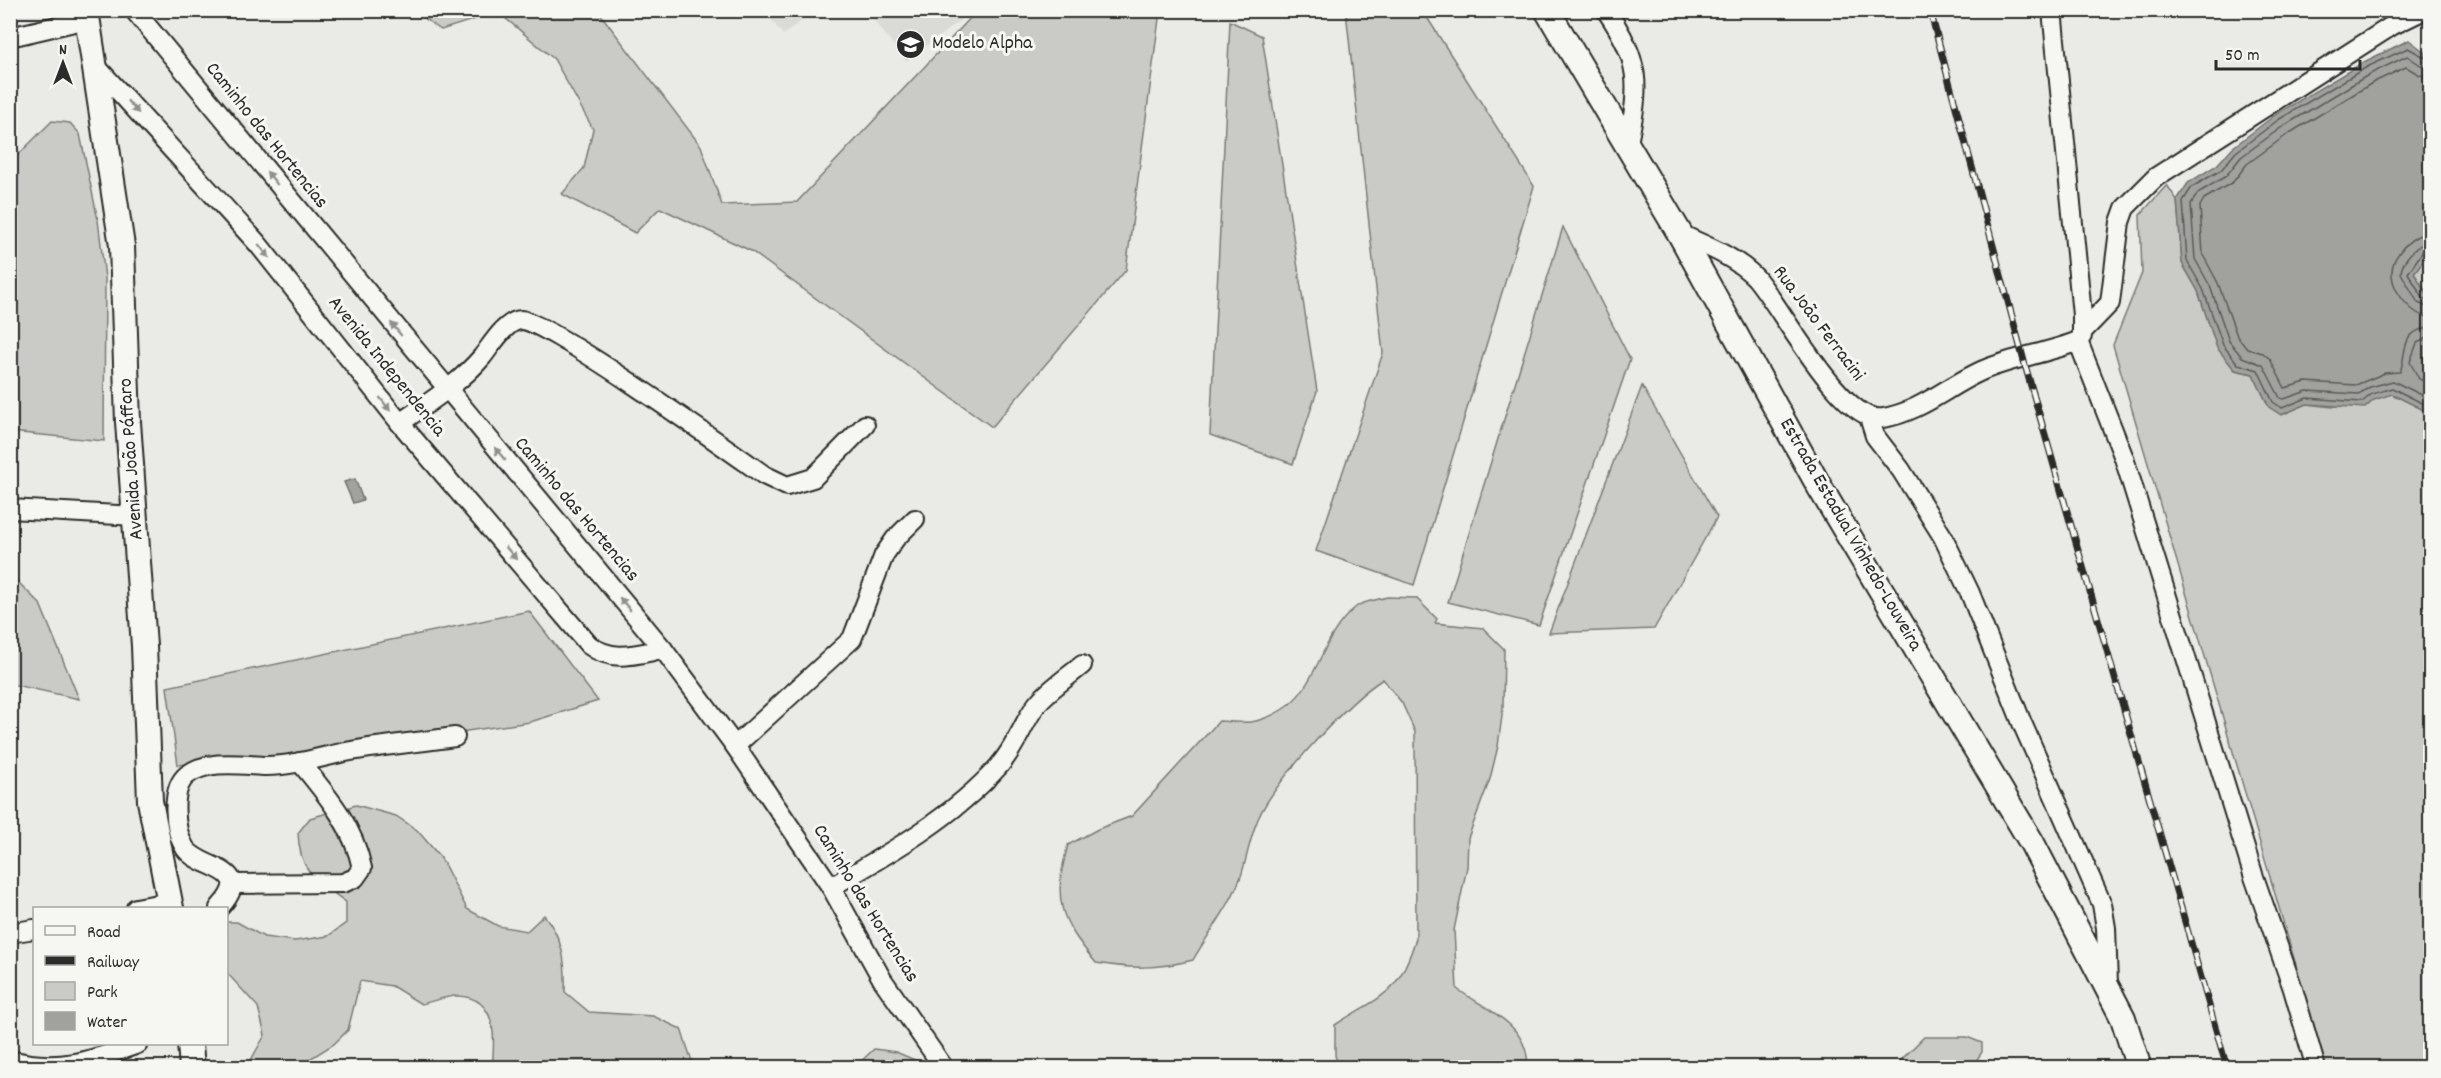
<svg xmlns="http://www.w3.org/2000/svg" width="2441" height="1078" viewBox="0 0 2441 1078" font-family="Dekko,sans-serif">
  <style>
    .built { fill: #dadad6 }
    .green { fill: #cacac7; stroke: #7a7a79; stroke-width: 1.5 }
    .water { fill: #a1a19e; stroke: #727270; stroke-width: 1.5 }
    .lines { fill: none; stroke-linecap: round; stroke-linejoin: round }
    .shore { stroke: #5a5a59; stroke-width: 1.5 }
    .minor-casing { stroke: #2b2b2b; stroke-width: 22 }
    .major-casing { stroke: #2b2b2b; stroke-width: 28 }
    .minor { stroke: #f6f6f2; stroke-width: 18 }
    .major { stroke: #f6f6f2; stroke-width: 24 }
    .rail-casing { stroke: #2b2b2b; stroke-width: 7 }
    .rail { stroke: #f6f6f2; stroke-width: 4.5; stroke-dasharray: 14; stroke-linecap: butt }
    .oneway { fill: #90908e }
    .labels { text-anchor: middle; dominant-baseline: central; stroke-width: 6; stroke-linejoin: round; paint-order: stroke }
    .poi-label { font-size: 20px; fill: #2b2b2b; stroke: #f6f6f2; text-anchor: start }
    .street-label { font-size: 20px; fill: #2b2b2b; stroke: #f6f6f2 }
  </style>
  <rect width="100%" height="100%" fill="#eaeae6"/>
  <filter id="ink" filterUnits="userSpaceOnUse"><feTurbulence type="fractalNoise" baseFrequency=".0167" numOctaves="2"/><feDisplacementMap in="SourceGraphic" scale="12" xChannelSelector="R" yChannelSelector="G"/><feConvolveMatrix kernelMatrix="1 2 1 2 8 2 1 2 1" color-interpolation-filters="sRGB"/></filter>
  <g filter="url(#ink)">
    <g class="built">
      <polygon points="765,11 814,11 783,35"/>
      <polygon points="867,11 967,11 961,20 906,61"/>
    </g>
    <g class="green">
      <polygon points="414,11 598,11 701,146 722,205 797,202 977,11 1160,11 1126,270 992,427 751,251 660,208 635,233 562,194 584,168 593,129 554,59 498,12 441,30"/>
      <polygon points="1346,11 1423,11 1534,186 1414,585 1316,551 1383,353"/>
      <polygon points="1230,21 1262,36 1317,391 1293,464 1210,435"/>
      <polygon points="52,121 70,123 80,134 98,220 105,278 104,441 11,432 11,162"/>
      <polygon points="2167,185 2177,200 2182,263 2198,291 2217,348 2235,370 2253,374 2269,407 2282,415 2307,404 2332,407 2392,394 2430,413 2430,1067 2326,1067 2113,345 2142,273 2140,215"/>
      <polygon points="1563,227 1630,359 1539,625 1448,602"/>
      <polygon points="2430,251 2430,299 2414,273"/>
      <polygon points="1642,386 1717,517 1654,629 1549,633"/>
      <polygon points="11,575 40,604 79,699 11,684"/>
      <path d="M1387,597L1416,598L1437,619L1435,623L1483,628L1504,649L1503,708L1498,746L1490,779L1468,838L1467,867L1454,930L1457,989C1489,1011 1528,1024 1528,1067H1338L1335,1055V1025C1382,994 1398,997 1416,938L1415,732L1402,703L1383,679C1349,700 1274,782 1258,819C1250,837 1247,858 1241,876C1230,907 1209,932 1193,960C1157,969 1132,969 1096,963C1060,919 1052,902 1068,845L1098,829L1132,816L1219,721C1231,721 1245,724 1256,721C1322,704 1312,642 1356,607C1363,601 1378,600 1387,597Z"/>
      <polygon points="529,611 598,701 530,722 286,757 178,765 167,687"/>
      <path d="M356,805L396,816L417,830L441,858L467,909L498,926L527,931L544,915C563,938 566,962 565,992L589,1012L653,1016L681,1029L694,1067H492C495,1039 498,998 459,996C447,995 432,1002 421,1004L392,986L360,981L348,1030L334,1044L297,1067H247L265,1035L258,1007L227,973L226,922H237L264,937L295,941L328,936L346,923V902C315,879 300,874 298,833L310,818Z"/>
      <polygon points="1924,1037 1967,1037 1982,1043 1982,1052 1972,1067 1898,1067 1901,1060"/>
      <polygon points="874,1049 896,1052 931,1067 855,1067"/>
    </g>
    <g class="water">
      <polygon points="2409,40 2430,56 2430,251 2414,273 2430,299 2430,345 2423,362 2430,373 2430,413 2392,394 2374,400 2365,408 2307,404 2281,415 2269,407 2253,374 2235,370 2217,348 2198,291 2182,263 2177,200 2188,183 2217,165 2232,148 2275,115 2364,62"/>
      <polygon points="355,479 363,500 353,503 344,482"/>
    </g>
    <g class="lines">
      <g class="shore">
        <polyline points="2430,60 2408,48 2367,67 2278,120 2236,152 2221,170 2192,187 2183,201 2187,261 2203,289 2223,345 2238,364 2258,370 2273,402 2282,408 2307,398 2362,402 2372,394 2392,388 2430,407"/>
        <polyline points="2430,68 2422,66 2407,56 2370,74 2282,127 2241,157 2226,176 2198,193 2191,204 2195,259 2210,286 2229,341 2242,357 2263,365 2280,398 2284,399 2307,391 2359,394 2370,387 2393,381 2430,399"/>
        <path d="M2430,77L2420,75L2406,67L2374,82L2288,134L2247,164L2233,182L2204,199L2200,206L2203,255L2218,283L2237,336L2247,349L2263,353L2270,359L2285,388L2306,382L2356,385L2385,373L2400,372C2407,355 2399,330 2430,328"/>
        <path d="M2430,233C2413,233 2390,256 2392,275C2393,292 2413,317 2430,317"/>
        <path d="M2430,242C2417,243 2402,260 2401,273L2418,303L2430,308"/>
        <polyline points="2430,249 2423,251 2408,273 2423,298 2430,301"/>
        <polyline points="2430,337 2417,343 2410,362 2419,379 2430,383"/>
      </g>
      <defs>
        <g id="minor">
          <polyline points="134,10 663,649 735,746 831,887 882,979 944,1068"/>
          <path d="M1606,10C1641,62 1640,84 1628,143"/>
          <polyline points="10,37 87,19"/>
          <path d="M94,64L258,244L400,423L589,645C613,663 636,654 663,649"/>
          <path d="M1680,234C1706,246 1734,256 1755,277C1781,306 1842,425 1883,418C1922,412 1951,383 1986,369C2016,357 2048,353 2078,341L2082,336V315L2052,10"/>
          <polyline points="2082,332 2110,303 2120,222 2125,208 2156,177 2393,25 2424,10"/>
          <polyline points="2078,341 2124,458 2253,874 2293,989 2316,1068"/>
          <polyline points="1869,417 1875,436 1901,470 1943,537 1970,593 2022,723 2102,904 2106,928 2108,984"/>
          <path d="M400,423C429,402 459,384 482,357C491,346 505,321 521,320C544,318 733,453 764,475L787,486L813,478L865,425"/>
          <polyline points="10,509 136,516"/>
          <polyline points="735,746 852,639 884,555 895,539 915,519"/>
          <path d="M233,884L343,883L355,878L362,868C353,825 327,795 300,762"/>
          <path d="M831,887C890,853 953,817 998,767C1017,746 1022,724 1037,704C1048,690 1068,677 1082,665"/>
          <polyline points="136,908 169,902"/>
          <path d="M219,908C258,866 200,871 185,848C174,830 170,789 187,775C208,759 241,765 266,766C295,766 323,756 351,751C385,745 420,742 455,737"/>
          <polyline points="10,933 34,929"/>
          <path d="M10,1060C59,1073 93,1060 138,1044"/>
        </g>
        <g id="major">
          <polyline points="86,10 122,246 128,422 144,646 150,801 171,908"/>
          <polyline points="1547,10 1680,234 1819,486 2032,843 2123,1018 2139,1068"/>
          <polyline points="190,1044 192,1068"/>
        </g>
      </defs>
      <use href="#minor" class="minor-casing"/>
      <use href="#major" class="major-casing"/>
      <use href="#minor" class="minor"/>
      <use href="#major" class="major"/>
      <defs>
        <polyline id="rail" points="1930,10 2025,365 2227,1068"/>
      </defs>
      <use href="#rail" class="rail-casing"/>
      <use href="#rail" class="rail"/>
    </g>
    <defs><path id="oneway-solid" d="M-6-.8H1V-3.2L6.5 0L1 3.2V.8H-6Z" transform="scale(1.5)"/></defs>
    <g class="oneway">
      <use href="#oneway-solid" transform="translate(133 107) rotate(48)"/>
      <use href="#oneway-solid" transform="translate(272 178) rotate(-129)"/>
      <use href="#oneway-solid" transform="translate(264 251) rotate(51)"/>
      <use href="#oneway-solid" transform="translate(396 329) rotate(-129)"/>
      <use href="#oneway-solid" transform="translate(385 404) rotate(52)"/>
      <use href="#oneway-solid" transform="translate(500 454) rotate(-130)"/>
      <use href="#oneway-solid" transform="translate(511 553) rotate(50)"/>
      <use href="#oneway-solid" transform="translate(625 604) rotate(-130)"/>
    </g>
  </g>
  <defs>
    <symbol id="school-disc" viewBox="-11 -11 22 22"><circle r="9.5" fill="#2b2b2b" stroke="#f6f6f2"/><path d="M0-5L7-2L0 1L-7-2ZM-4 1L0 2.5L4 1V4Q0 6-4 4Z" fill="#fff"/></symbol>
  </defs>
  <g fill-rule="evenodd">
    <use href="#school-disc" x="894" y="28" width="33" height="33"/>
  </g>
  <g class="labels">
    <g class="poi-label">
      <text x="932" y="44">Modelo Alpha</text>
    </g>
    <g class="street-label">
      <text transform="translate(266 136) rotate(51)">Caminho das Hortencias</text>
      <text transform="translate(1818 324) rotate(53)">Rua João Ferracini</text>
      <text transform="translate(386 367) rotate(51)">Avenida Independencia</text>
      <text transform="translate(132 459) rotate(-94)">Avenida João Páffaro</text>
      <text transform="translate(576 510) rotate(50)">Caminho das Hortencias</text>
      <text transform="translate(1850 535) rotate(60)">Estrada Estadual Vinhedo-Louveira</text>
      <text transform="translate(865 904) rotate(58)">Caminho das Hortencias</text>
    </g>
  </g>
  <rect width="2441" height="1078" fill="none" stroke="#f6f6f2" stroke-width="36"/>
  <rect x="18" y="18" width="2405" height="1042" fill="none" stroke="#2b2b2b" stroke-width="2" filter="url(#ink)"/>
  <rect x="33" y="907" width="195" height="138" fill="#f6f6f2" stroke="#a5a5a2" stroke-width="1.5"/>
  <rect x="45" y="926" width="30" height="9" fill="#f6f6f2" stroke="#a5a5a2" stroke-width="1.5"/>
  <text x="87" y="937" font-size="18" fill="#2b2b2b">Road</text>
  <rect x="45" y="956" width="30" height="9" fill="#2b2b2b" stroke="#a5a5a2" stroke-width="1.5"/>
  <text x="87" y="967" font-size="18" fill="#2b2b2b">Railway</text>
  <rect x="45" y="982" width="30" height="18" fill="#cacac7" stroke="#a5a5a2" stroke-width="1.5"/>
  <text x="87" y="997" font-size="18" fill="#2b2b2b">Park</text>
  <rect x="45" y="1012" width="30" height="18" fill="#a1a19e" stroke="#a5a5a2" stroke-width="1.5"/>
  <text x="87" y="1027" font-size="18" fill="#2b2b2b">Water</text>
  <g transform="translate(63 63)" stroke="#f6f6f2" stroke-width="4.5" paint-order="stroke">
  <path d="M0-4.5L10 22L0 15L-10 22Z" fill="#2b2b2b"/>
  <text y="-9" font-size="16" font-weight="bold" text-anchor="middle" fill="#2b2b2b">N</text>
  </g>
  <path d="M2216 60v9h144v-9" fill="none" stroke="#2b2b2b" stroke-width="3"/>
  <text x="2225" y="60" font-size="18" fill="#2b2b2b" stroke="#f6f6f2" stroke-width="4.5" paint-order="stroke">50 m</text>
</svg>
